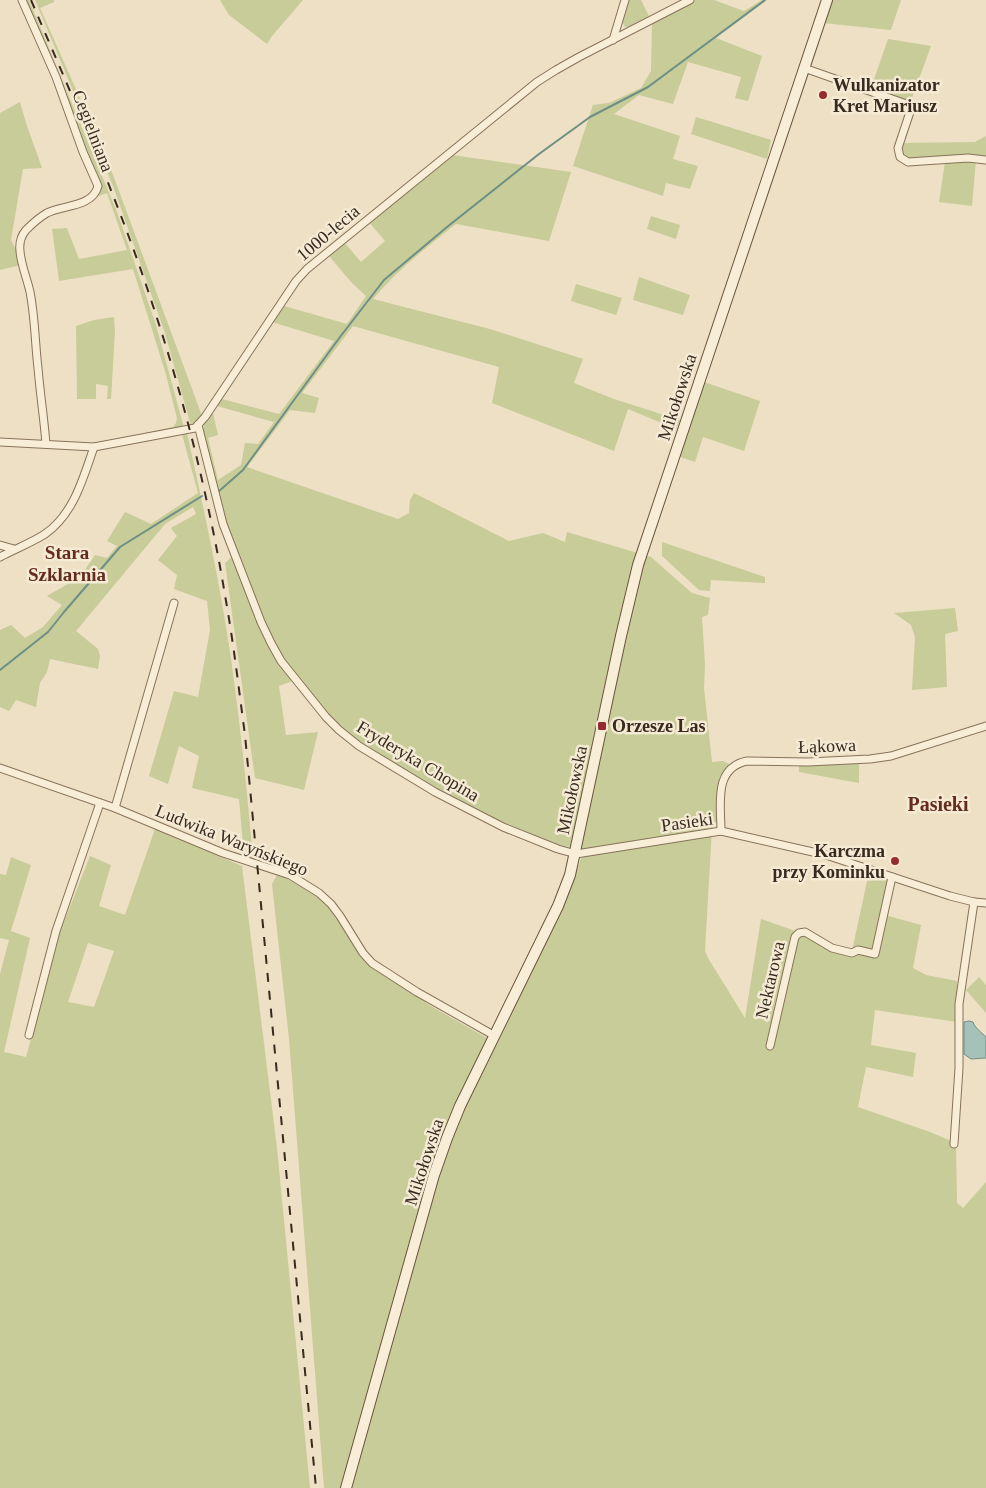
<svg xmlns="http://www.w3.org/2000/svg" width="986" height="1488" viewBox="0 0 986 1488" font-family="Georgia,serif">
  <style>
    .green { fill: #c7cc98; fill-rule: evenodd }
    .water { fill: #a6c1b8; stroke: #6d8f85 }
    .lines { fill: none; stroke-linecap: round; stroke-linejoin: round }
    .stream { stroke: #6d8f85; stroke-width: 2 }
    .street-casing { stroke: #88725b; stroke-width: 9 }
    .secondary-casing { stroke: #6a533e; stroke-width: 12 }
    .street { stroke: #f8eed7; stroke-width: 7 }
    .secondary { stroke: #f8eed7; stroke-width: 10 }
    .rail { stroke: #382a1f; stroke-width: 2; stroke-dasharray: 9 9; stroke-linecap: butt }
    .poi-dot { fill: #962c2f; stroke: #f5ead4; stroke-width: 2 }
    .labels { text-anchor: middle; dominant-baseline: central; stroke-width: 5; stroke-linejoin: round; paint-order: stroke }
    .poi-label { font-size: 18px; font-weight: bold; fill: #382a1f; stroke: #f5ead4; text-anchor: start }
    .street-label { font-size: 18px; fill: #382a1f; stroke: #f5ead4 }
    .neighbourhood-label { font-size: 19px; font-weight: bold; fill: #642b1f; stroke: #f5ead4 }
    .quarter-label { font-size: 20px; font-weight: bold; fill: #642b1f; stroke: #f5ead4 }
  </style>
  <rect width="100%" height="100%" fill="#ede0c4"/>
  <g class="green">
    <polygon points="24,0 29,0 117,212 156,325 184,428 113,442 109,441 173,427 176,423 177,418 165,371 133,269 59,281 52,229 67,228 79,259 127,250 107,193 99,196 98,194 90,162"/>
    <polygon points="35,0 54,0 54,2 40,8 109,164 202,416 193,425 191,426 165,333 113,186"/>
    <polygon points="220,0 303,0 272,36 267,44 229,15"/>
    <polygon points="627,0 641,0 649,16 628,27 625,27 621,20"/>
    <polygon points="695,0 714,0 744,11 762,0 766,1 716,38 762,56 748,101 735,98 741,77 688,62 673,104 639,95 614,114 680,136 673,159 698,166 690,189 666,183 663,196 573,166 593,105 609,103 641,88 651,71 652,24 661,17"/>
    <polygon points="833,0 901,0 891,30 823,23"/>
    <polygon points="888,39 931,46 912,98 907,101 871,88"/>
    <polygon points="20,102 26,123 42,168 23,169 11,240 17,252 21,265 0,270 0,113"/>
    <polygon points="696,117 771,140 767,159 691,134"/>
    <polygon points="986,136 986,158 908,160 902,157 901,149 903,143 975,142"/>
    <path d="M452,155L571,172L549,241L456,224C427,247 397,270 373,299L490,329L583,359L574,383L614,399L680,420L676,429L628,409L614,451L492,403L499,367L353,326L302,393L319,398L315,413L290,410L247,467L398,519L409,513L410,500L414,493L509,541L543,533L565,542L567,532L651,557L692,593L710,598L708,615L702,617L705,665L704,688L712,762L723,761L729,764L728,767C714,778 718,804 718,821L712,828L705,951L708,958L745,1018L761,919L852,951L869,872L888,878L881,914L921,925L913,968L926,975L957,981V1022L875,1010L871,1045L916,1053L913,1077L866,1067L858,1107L930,1132L956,1143L957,1203L963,1208L986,1182V1488H324L289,1039L272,884L278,873L325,902L364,960L429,1005L494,1042L566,900L584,850L555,844L470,808L436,790L380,756L340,729L298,679L279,686L286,735L318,732L304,790L255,778L225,563L236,553L225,523L203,429L204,425L213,413L218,435L208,438L218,480L241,465L245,443L258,444L274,422L217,406L222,399L279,414L334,341L272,322L284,306L347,324L366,296L352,283L329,256L344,242L361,262L385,241L369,222Z"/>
    <polygon points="976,160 972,206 939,202 945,162"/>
    <polygon points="651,216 680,225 676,239 647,229"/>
    <polygon points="639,277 690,295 683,315 633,300"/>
    <polygon points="576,284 622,298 616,315 571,301"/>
    <polygon points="114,317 115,331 111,399 107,399 108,386 96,384 96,399 77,399 76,326 94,320"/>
    <polygon points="704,382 760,401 744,451 703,437 695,462 680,457"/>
    <path d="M187,433C203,505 219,578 230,652C240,721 247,790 253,859L244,856L239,799L192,788L199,756L179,746L168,784L149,776L174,691L198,697L210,630L207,601L174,589L177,575L158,560L177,536L171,528L196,514L193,507L165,524L76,631L98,649L100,656L98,669L50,659L47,672L40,683L36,707L16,700L9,711L0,707V630L11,625L25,638L43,627L62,605L47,596L80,577L95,555L107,558L117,546L107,541L125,512L151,524L198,493L182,434Z"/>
    <polygon points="662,542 765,577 765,583 711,580 710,591 699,590 662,556"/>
    <polygon points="955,608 958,631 945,634 947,687 912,690 915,637 911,625 894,613"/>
    <polygon points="859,763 859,783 799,772 799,765"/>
    <path d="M155,829L242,866L277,1148L310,1488H0V974L9,940L0,938V874L6,875L11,857L31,865L11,931L30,938L4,1052L26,1057L60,932L90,856L111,865L99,906L125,915ZM88,943L114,951L94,1007L68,1002Z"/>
    <polygon points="979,977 986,985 986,1013 966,990"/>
  </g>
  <path class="water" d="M969,1021L973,1022C975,1028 981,1032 986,1037V1058L971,1059L964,1054V1022Z"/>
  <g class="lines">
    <g class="stream">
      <polyline points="218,492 243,470 340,337 384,280 447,227 539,154 590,117 648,87 765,0"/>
      <polyline points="0,670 48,632 64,612 120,547 202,496"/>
    </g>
    <defs>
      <g id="street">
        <path d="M22,0L56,77L83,152L98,186C93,207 63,205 47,213C40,217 32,224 26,230C21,236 19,243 20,251C21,265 27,278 30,292C35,317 35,343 38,368C40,393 44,418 46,444"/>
        <polyline points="613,40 625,0"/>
        <polyline points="804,68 912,106 898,148 900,157 908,162 968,158 986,160"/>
        <polyline points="198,425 223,524 261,622 271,643 281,661 326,717 339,730 359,746 435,792 503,827 558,849 576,854 721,831 826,855 950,896 974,902 986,903"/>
        <polyline points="0,442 94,447 195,428 205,417 296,281 307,269 537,82 556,70 579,57 690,0"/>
        <polyline points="0,545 14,549"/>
        <path d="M0,557C15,549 31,543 45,534C74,514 83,478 94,447"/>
        <polyline points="0,768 115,808 223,853 290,875 319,893 331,904 340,916 363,953 372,963 417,992 495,1036"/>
        <polyline points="115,808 174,603"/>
        <path d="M721,831C721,805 713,768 747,761L808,762L870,759L891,756L986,726"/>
        <polyline points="29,1035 56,931 100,803"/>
        <polyline points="770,1046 795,937 799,933 805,932 832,948 852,953 858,950 875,954 892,877"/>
        <polyline points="954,1144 959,1068 959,1004 974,902"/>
      </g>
      <polyline id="secondary" points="346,1488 434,1175 447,1138 460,1106 558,906 570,875 621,636 638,565 827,0"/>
    </defs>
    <use href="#street" class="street-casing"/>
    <use href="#secondary" class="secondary-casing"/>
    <use href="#street" class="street"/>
    <use href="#secondary" class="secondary"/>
    <path class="rail" d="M31,0C75,103 121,206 155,312C186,406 210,504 226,601C234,646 239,691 245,735L316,1488"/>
  </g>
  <g class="poi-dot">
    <circle cx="823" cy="95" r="5"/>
    <rect x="597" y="721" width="10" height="10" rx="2.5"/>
    <circle cx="895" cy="861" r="5"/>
  </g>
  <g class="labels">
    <g class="poi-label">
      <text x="833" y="85">Wulkanizator<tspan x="833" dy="21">Kret Mariusz</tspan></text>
      <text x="612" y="726">Orzesze Las</text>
      <text x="885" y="851" text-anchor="end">Karczma<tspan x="885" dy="21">przy Kominku</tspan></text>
    </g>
    <g class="street-label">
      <text transform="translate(93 131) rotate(69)">Cegielniana</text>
      <text transform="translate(328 233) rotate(-40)">1000-lecia</text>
      <text transform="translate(677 397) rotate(-72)">Mikołowska</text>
      <text transform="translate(827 746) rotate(-2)">Łąkowa</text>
      <text transform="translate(418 761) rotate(31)">Fryderyka Chopina</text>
      <text transform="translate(572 790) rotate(-78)">Mikołowska</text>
      <text transform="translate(687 822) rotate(-8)">Pasieki</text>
      <text transform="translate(232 840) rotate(22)">Ludwika Waryńskiego</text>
      <text transform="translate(770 980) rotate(-77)">Nektarowa</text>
      <text transform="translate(424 1162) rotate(-72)">Mikołowska</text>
    </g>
    <g class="neighbourhood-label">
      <text x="67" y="552">Stara<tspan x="67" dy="22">Szklarnia</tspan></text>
    </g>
    <g class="quarter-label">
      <text x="938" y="804">Pasieki</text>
    </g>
  </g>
</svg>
